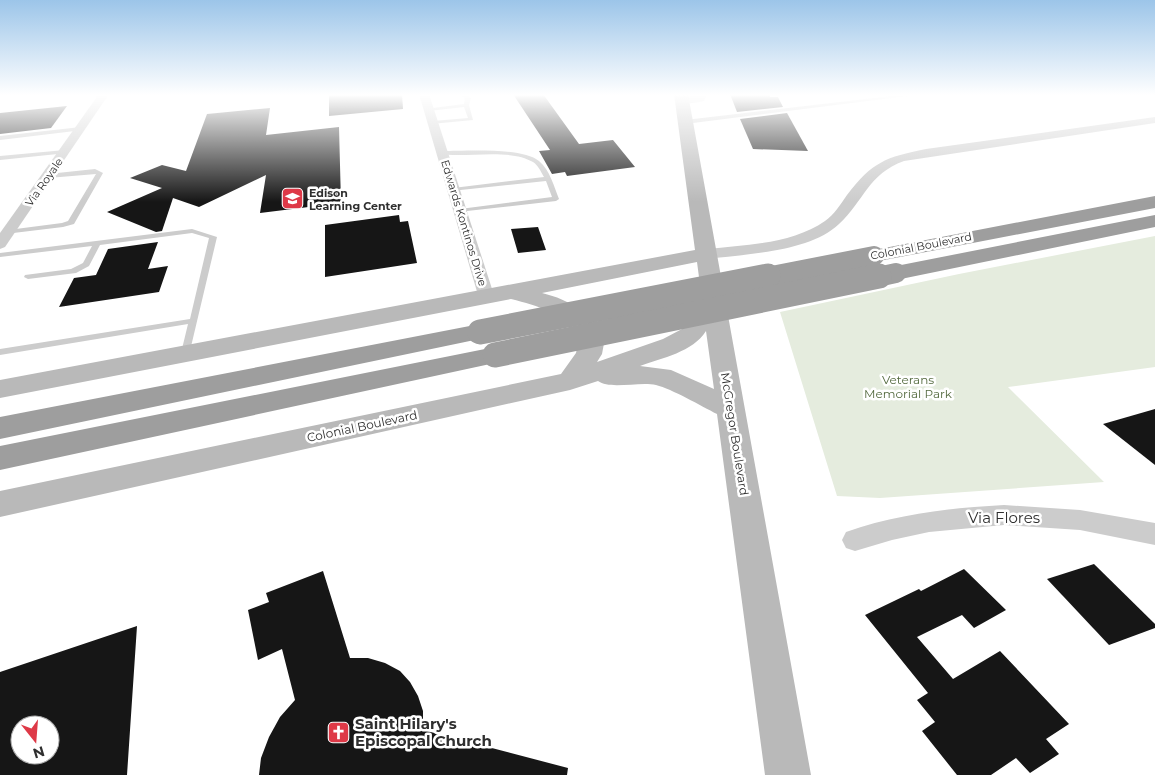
<svg xmlns="http://www.w3.org/2000/svg" width="1155" height="775" viewBox="0 0 1155 775" font-family="Montserrat,sans-serif">
  <style>
    .green { fill: #e5ecde }
    .building { fill: #161616; fill-rule: evenodd }
    .lines { fill: none; stroke-linecap: round; stroke-linejoin: round }
    .service { fill: #ccc; fill-rule: evenodd }
    .minor { fill: #ccc; fill-rule: evenodd }
    .secondary { fill: #b9b9b9; fill-rule: evenodd }
    .trunk { fill: #9e9e9e; fill-rule: evenodd }
    .trunk-bridge-far1 { stroke: #9e9e9e; stroke-width: 20 }
    .trunk-bridge { stroke: #9e9e9e; stroke-width: 25 }
    .labels { text-anchor: middle; dominant-baseline: central; stroke-width: 5; stroke-linejoin: round; paint-order: stroke }
    .far-street-label { font-size: 11px; fill: #2f2f2f; stroke: #fff }
    .far-poi-label { font-size: 11px; font-weight: bold; fill: #2f2f2f; stroke: #fff; text-anchor: start }
    .park-label { font-size: 12px; fill: #53693e; stroke: #fff }
    .street-label { font-size: 12px; fill: #2f2f2f; stroke: #fff }
    .near-street-label { font-size: 15px; fill: #2f2f2f; stroke: #fff }
    .near-poi-label { font-size: 15px; font-weight: bold; fill: #2f2f2f; stroke: #fff; text-anchor: start }
  </style>
  <rect width="100%" height="100%" fill="#fff"/>
  <polygon class="green" points="1155,236 1155,367 1008,387 1104,482 880,498 837,496 780,312 959,274"/>
  <g class="building">
    <polygon points="329,94 402,94 403,109 329,116"/>
    <polygon points="513,94 543,94 579,144 613,140 635,167 567,176 565,172 552,174 539,151 550,150"/>
    <polygon points="730,94 769,94 770,97 778,97 783,107 737,112"/>
    <polygon points="67,106 51,128 0,134 0,113"/>
    <polygon points="270,108 266,135 339,127 341,203 260,213 266,175 199,207 173,198 162,231 156,232 107,212 162,188 130,178 162,165 186,171 207,114"/>
    <polygon points="787,113 808,151 753,149 740,119"/>
    <polygon points="399,215 400,222 408,221 417,263 325,277 325,225"/>
    <polygon points="538,227 546,250 518,253 511,229"/>
    <polygon points="158,242 148,269 168,266 159,292 59,307 74,278 96,275 108,249"/>
    <polygon points="1155,409 1155,465 1103,424"/>
    <polygon points="1094,564 1155,624 1155,628 1109,645 1047,579"/>
    <polygon points="964,569 1006,610 974,628 962,615 917,637 953,679 1000,651 1069,724 1046,739 1059,754 1030,773 1016,758 991,775 957,775 922,731 935,722 917,700 928,693 865,615 919,589 921,591"/>
    <polygon points="323,571 350,658 368,658 385,663 400,671 410,682 418,696 423,711 423,730 568,768 567,775 259,775 261,758 269,737 280,717 295,700 282,649 258,660 248,610 269,602 266,593"/>
    <path d="M137,626L127,775H0V672ZM20,725H50V755H20Z"/>
  </g>
  <g class="lines">
    <g class="service">
      <polygon points="460,94 466,94 471,98 469,105 473,120 431,124 430,123 433,121 468,118 464,107 428,111 425,109 464,104 465,98"/>
      <polygon points="909,94 923,94 685,124 682,122 685,120"/>
      <polygon points="81,127 83,128 83,130 0,140 0,136"/>
      <polygon points="65,150 67,151 67,153 0,160 0,156"/>
      <path d="M442,151C465,151 522,147 539,161C550,170 554,187 559,199L556,201L458,212L456,211L460,209L552,197L546,181L451,191L450,190L453,188L544,177C541,172 538,165 533,162C510,148 466,158 440,154V152Z"/>
      <polygon points="95,169 103,173 74,224 63,227 5,234 5,230 8,230 62,223 68,221 96,174 48,178 45,176 48,174"/>
      <polygon points="192,229 217,237 189,355 186,356 181,353 188,324 0,355 0,349 190,319 209,238 192,233 100,245 89,266 76,273 28,279 24,277 25,275 71,269 83,263 92,246 0,257 0,253"/>
    </g>
    <g class="minor">
      <polygon points="99,94 109,94 5,247 0,249 0,233"/>
      <polygon points="419,94 429,94 494,295 492,299 480,299 478,295"/>
      <path d="M697,94H707L704,101C696,103 683,105 677,100L682,97L696,96Z"/>
      <path d="M1155,117V123L904,161C868,174 864,201 839,224C810,252 746,254 707,259L701,257L699,254L701,251L707,249C745,245 792,244 825,221C834,215 840,205 847,195C872,162 886,157 926,149Z"/>
      <path d="M1004,505L1080,510L1155,523V545L1080,530L1004,525L929,532L892,540L855,551L846,548L842,540L846,532C897,514 950,508 1004,505Z"/>
    </g>
    <path class="secondary" d="M674,94H688L811,775H765L717,414C701,406 672,389 656,385C640,381 610,390 598,381L570,390L0,517V491L561,374L576,353L579,338C562,313 539,306 511,299L0,398V380L695,250ZM697,262L702,300L682,329L663,339L597,362L602,354L605,338C588,313 571,300 542,293ZM706,331L714,389L671,370L640,366C662,358 693,352 706,331Z"/>
    <g class="trunk">
      <polygon points="1155,196 1155,208 874,262 866,261 863,256 866,251 874,250"/>
      <polygon points="1155,215 1155,227 896,280 888,278 885,273 888,268 896,266"/>
      <polygon points="480,324 489,327 492,332 489,337 0,439 0,417"/>
      <polygon points="495,347 504,349 508,355 504,361 0,470 0,446"/>
    </g>
    <g class="trunk-bridge-far1">
      <polyline points="762,278 874,256"/>
      <polyline points="873,278 896,273"/>
    </g>
    <g class="trunk-bridge">
      <polyline points="480,332 768,276"/>
      <polyline points="495,355 879,276"/>
    </g>
  </g>
  <linearGradient id="sky" x2="0" y2="1"><stop stop-color="#9cc5e9"/><stop offset="0.47" stop-color="#fff"/><stop offset="1" stop-color="#fff" stop-opacity="0"/></linearGradient>
  <rect width="1155" height="202" fill="url(#sky)"/>
  <defs>
    <symbol id="school-square" viewBox="-11 -11 22 22"><rect x="-9" y="-9" width="18" height="18" rx="4" fill="#de3947" stroke="#fff"/><path d="M0-5L7-2L0 1L-7-2ZM-4 1L0 2.5L4 1V4Q0 6-4 4Z" fill="#fff"/></symbol>
    <symbol id="church-square" viewBox="-11 -11 22 22"><rect x="-9" y="-9" width="18" height="18" rx="4" fill="#de3947" stroke="#fff"/><path d="M-1.2-6h2.4v3.5h3.3v2.4h-3.3V6h-2.4V-.1h-3.3v-2.4h3.3Z" fill="#fff"/></symbol>
  </defs>
  <g fill-rule="evenodd">
    <use href="#school-square" x="280" y="186" width="25" height="25"/>
    <use href="#church-square" x="326" y="720" width="25" height="25"/>
  </g>
  <g class="labels">
    <g class="far-street-label">
      <text transform="translate(44 182) rotate(-55)">Via Royale</text>
      <text transform="translate(464 223) rotate(73)">Edwards Kontinos Drive</text>
      <text transform="translate(921 246) rotate(-11)">Colonial Boulevard</text>
    </g>
    <g class="far-poi-label">
      <text x="309" y="193">Edison<tspan x="309" dy="13">Learning Center</tspan></text>
    </g>
    <g class="park-label">
      <text x="908" y="379">Veterans<tspan x="908" dy="14">Memorial Park</tspan></text>
    </g>
    <g class="street-label">
      <text transform="translate(362 426) rotate(-12)">Colonial Boulevard</text>
      <text transform="translate(735 434) rotate(81)">McGregor Boulevard</text>
    </g>
    <g class="near-street-label">
      <text x="1004" y="517">Via Flores</text>
    </g>
    <g class="near-poi-label">
      <text x="355" y="723">Saint Hilary's<tspan x="355" dy="17">Episcopal Church</tspan></text>
    </g>
  </g>
  <g transform="translate(35 740) rotate(163)"><circle r="24" fill="#ffffff" stroke="#acacac"/>
  <path d="M0-4L9 19L0 12L-9 19Z" fill="#de3947"/>
  <text y="-8" font-size="14" font-weight="bold" text-anchor="middle" fill="#2f2f2f">N</text>
  </g>
</svg>
